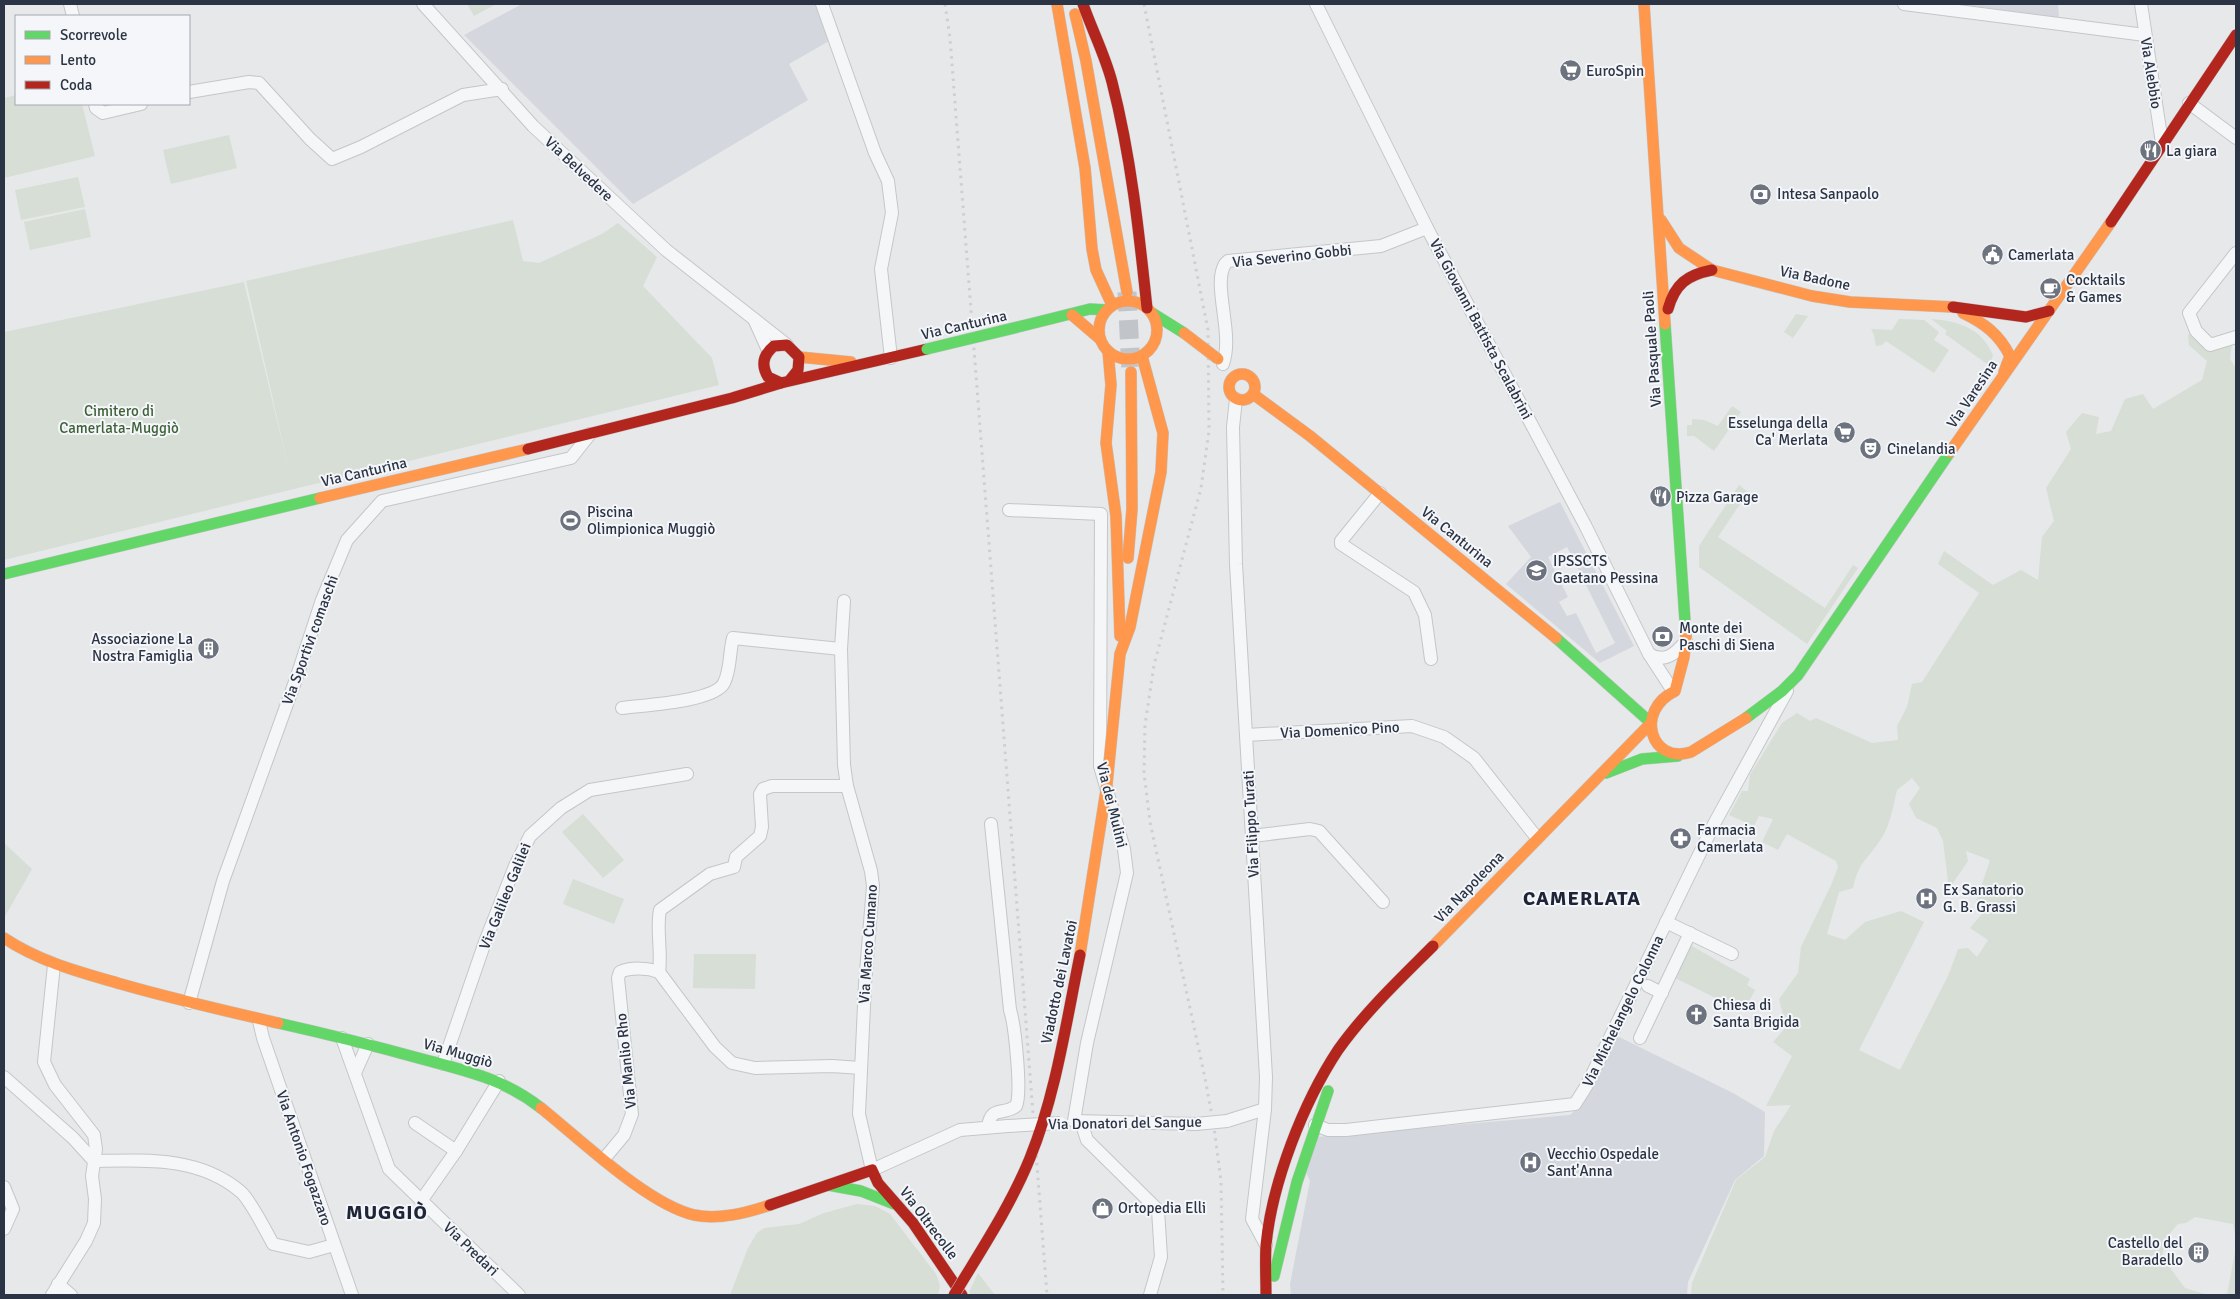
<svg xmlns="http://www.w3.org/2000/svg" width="2240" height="1299" viewBox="0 0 2240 1299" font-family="Signika,sans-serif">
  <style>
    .built { fill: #d4d7dd; fill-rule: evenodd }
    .green { fill: #d6ded6; fill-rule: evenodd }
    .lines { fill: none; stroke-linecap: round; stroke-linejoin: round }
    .primary-tunnel { stroke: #c1c4c9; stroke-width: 19; stroke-dasharray: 19 9; stroke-linecap: butt }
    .street-casing { stroke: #c4c6c8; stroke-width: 14 }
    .fast-casing { stroke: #c4c6c8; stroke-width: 12 }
    .slow-casing { stroke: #c4c6c8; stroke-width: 12 }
    .jam-casing { stroke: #c4c6c8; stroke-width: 12 }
    .street { stroke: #f5f6f7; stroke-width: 12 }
    .fast { stroke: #63d668; stroke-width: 11 }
    .slow { stroke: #ff974d; stroke-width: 11 }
    .jam { stroke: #b3261e; stroke-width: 11 }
    .rail { stroke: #cecfd2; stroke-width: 3; stroke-dasharray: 2.5 5; stroke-linecap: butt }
    .street-bridge-casing { stroke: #c4c6c8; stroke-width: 14; stroke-linecap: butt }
    .fast-bridge-casing { stroke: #c4c6c8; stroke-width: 12; stroke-linecap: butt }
    .slow-bridge-casing { stroke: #c4c6c8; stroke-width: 12; stroke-linecap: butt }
    .jam-bridge-casing { stroke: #c4c6c8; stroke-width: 12; stroke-linecap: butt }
    .street-bridge { stroke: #f5f6f7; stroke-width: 12 }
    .fast-bridge { stroke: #63d668; stroke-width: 11 }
    .slow-bridge { stroke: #ff974d; stroke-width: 11 }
    .jam-bridge { stroke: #b3261e; stroke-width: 11 }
    .labels { text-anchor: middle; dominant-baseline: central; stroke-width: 4; stroke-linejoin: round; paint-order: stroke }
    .poi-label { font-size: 15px; fill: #2b3445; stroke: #f4f6f9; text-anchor: start }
    .street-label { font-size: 15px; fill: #2b3445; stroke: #f4f6f9 }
    .park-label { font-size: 15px; fill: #3f6138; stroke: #f4f6f9 }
    .district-label { font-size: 20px; font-weight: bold; letter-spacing: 1px; fill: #1d2536; stroke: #f4f6f9 }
  </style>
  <rect width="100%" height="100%" fill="#e6e8ea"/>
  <g class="built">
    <polygon points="522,4 815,4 829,41 789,64 808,100 633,204 464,35"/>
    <polygon points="1960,4 2058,4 2059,18"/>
    <path d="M1560,502L1634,646L1600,663L1506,584L1531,557L1508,526ZM1567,547L1615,643L1596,653L1576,613L1567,616L1559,602L1568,597L1548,557Z"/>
    <polygon points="1615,1035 1733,1093 1765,1112 1764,1156 1735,1180 1688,1282 1687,1295 1291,1295 1290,1284 1310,1181 1305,1170 1317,1137 1570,1115 1578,1108"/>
  </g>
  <g class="green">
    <polygon points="467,4 496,4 474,16"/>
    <polygon points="16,95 16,104 82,104 95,156 4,178 4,98"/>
    <polygon points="229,135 237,168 171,184 163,150"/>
    <polygon points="78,177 85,207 21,220 15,190"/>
    <polygon points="85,209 91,237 30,250 24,222"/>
    <polygon points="513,220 523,261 539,263 602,234 618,223 657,257 643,286 712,358 719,385 4,560 4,332 244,282 291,479 246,281"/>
    <polygon points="1796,314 1808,316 1793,338 1784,332"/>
    <polygon points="1899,319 1924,320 1939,332 1934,340 1949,350 1934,373 1886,341 1882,345 1876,346 1874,335 1871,329 1892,330"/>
    <path d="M1931,319C1959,321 1981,328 1993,355L1990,366L1945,334L1947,331Z"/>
    <path d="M2194,330L2211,342L2232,344L2230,359L2236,368V1240L2233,1224L2195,1217L2186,1223L2178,1224L2166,1238L2162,1257L2185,1288L2208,1295H1691L1692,1283L1736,1180L1765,1157L1774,1131L1791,1105L1766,1106L1792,1056L1773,1042L1786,1027L1779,999L1798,973L1801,947L1832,883L1838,867L1836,861L1787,834L1778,850L1762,842L1773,819L1759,816L1754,826L1729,815L1742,791H1748L1750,775L1782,723L1797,713L1810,721L1816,718L1872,743L1898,740L1897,726L1907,707L1912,684L1922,682L1979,593L1938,564L1944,551L1993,585L2021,570L2038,580L2042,537L2054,521L2046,488L2071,449L2066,432L2082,413L2099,417L2096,434L2111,431L2125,399L2143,394L2153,409L2202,380L2207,361L2189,345L2188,335ZM1912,778L1920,788L1909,804L1916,818L1937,828L1943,841L1949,889L1968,861L1966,851L1990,860L1976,902L1982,914L1970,928L1988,940L1977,957L1968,948L1958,949L1948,976L1900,1070L1859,1050L1924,922L1901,911L1865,922L1845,940L1827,934L1839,892L1853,888C1859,862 1865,862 1879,842C1890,827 1893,807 1897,790Z"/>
    <polygon points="1732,406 1741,412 1714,451 1694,436 1687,436 1687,425 1692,425 1692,419 1704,420 1718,426"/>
    <polygon points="1739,485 1748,492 1718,537 1825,608 1853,565 1858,568 1807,644 1699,567 1699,546"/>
    <polygon points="583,814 624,860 603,878 562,832"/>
    <polygon points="4,843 32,869 4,918"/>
    <polygon points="573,879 624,899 614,924 563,904"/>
    <polygon points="1690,945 1750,979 1747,985 1755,990 1746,1007 1733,1000 1730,1005 1673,977"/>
    <polygon points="694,954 756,954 755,989 693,988"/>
    <polygon points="857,1204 875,1206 890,1214 936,1274 940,1286 938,1295 730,1295 748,1248 757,1233 764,1228 799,1224 824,1213"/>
    <polygon points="2236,1247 2236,1295 2227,1295"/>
    <polygon points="978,1273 995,1295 972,1295 969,1292"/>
  </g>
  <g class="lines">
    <polyline class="primary-tunnel" points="1127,292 1131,372"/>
    <defs>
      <g id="street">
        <polyline points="70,4 73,16"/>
        <polyline points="423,4 533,126 666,250 787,345"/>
        <polyline points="822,4 875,153 888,181 892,213 881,269 891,358"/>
        <polyline points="1316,4 1427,228 1585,525 1649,654 1673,691"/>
        <polyline points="1904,4 2145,35"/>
        <polyline points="2141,4 2162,143"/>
        <polyline points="189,92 249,82 259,83 310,139 332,159 361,147 463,95 502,89"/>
        <polyline points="2189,103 2236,138"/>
        <polyline points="95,104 96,108 103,113 141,104"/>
        <polyline points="2236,253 2189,313 2196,331 2210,345 2236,337"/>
        <polyline points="754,319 768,350"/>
        <path d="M1223,364C1234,333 1212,285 1225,264L1228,261L1381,246L1427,228"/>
        <polyline points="1236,399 1233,427 1236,564 1266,1077 1265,1109 1252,1219 1266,1245"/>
        <polyline points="1380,493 1341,541 1341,544 1414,592 1425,615 1431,659"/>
        <polyline points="1009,510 1101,514 1100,766 1124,849 1127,873 1087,1043 1074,1121"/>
        <polyline points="844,601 841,649 844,765 847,786 871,871 873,886 865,984 859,1114 872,1170 960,1130 1008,1126"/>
        <path d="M1649,654C1665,664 1676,653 1686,641"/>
        <path d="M622,708C643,705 714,702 724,683C731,669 729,653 733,638L841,649"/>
        <polyline points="1246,735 1412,726 1444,737 1474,758 1537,838"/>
        <polyline points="1252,836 1310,829 1319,831 1383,902"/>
        <polyline points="1666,922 1732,954"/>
        <path d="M659,972C662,952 656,929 660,910L710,874L734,867L736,857L760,836L762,827L760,794L763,789L772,786H847"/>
        <polyline points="1648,986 1662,993"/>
        <polyline points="189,1003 223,881 296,679 322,600 347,540 382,501 571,458 590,434"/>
        <polyline points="259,1021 263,1038 352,1295"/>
        <polyline points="342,1038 389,1169 519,1295"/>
        <polyline points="1640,1038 1690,933"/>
        <polyline points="443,1064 485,942 515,866 530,836 561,808 590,790 687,774"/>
        <polyline points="355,1073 368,1044"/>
        <path d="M4,1077L73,1138L94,1161C144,1160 199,1156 241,1192C250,1200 266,1231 273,1244L309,1252L334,1245"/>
        <polyline points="1075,1121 1196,1124"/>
        <polyline points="1227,1121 1265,1109"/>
        <polyline points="1081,1122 1087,1140 1158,1210 1161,1257 1150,1295"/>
        <polyline points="415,1123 456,1151"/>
        <polyline points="1315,1125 1328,1130 1346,1130 1575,1104 1587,1085 1714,824 1787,691"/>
        <path d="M988,1127C991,1105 1003,1116 1016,1106C1022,1094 1015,1025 1010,1010L991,824"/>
        <path d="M604,1159L624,1135L632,1114L618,978L620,972C631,967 648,968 659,972L715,1047L732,1063L755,1068L832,1066L861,1068"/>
        <polyline points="4,1187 13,1209 4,1229"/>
        <polyline points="421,1201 456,1151 499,1081"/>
        <polyline points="58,1284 71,1295"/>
        <polyline points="52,1295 86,1241 94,1223 95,1199 92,1176 96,1149 94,1135 55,1085 44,1062 54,965"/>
      </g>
      <g id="fast">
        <polyline points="1152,313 1184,333"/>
        <polyline points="1665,324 1686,636"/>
        <polyline points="1022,326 1090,309 1107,310"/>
        <polyline points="4,574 320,498"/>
        <polyline points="1556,638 1650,722"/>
        <polyline points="1746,718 1782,691 1798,675 1950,452"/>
        <polyline points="1606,773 1642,759 1678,756"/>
        <path d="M278,1023C327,1034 375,1046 422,1059C467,1071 504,1079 541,1108"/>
        <polyline points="828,1185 861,1191 894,1204"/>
        <polyline points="1274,1276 1297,1182 1328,1091"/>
      </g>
      <g id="slow">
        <polyline points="1057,4 1085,168 1092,249 1096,270 1112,305"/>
        <polyline points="1644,4 1665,324"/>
        <polyline points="1075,14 1086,61 1127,292"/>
        <polyline points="1661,220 1679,248 1712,270 1812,296 1850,302 1953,307"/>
        <circle cx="1128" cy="330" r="29"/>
        <path d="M1963,313C1984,323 1999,334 2010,356L2004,372"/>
        <polyline points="1072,315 1100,339"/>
        <polyline points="1108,351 1111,385 1106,443 1116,516 1120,636"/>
        <polyline points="799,357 851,362"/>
        <circle cx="1242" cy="387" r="13"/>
        <polyline points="1253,394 1310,436 1556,638"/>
        <polyline points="1950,452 2111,222"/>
        <polyline points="320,498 528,449"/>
        <polyline points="1128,558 1132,509 1131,372"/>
        <path d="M1686,636L1684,657L1675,691C1634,711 1651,765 1691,752L1746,718"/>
        <polyline points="1120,654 1130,627 1161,472 1163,433 1142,356"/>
        <path d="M4,938C40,962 80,972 121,984C173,999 226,1011 278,1023"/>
        <polyline points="1433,946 1650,724"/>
        <path d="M541,1108C580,1139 647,1204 694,1215C719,1220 746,1213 770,1205"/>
      </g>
      <g id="jam">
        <path d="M1083,4C1092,30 1105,55 1112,82C1131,156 1139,232 1147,308"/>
        <polyline points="2111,222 2236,35"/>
        <polyline points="1953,307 2026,317 2049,311"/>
        <path d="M1668,309C1675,284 1687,275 1712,270"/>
        <path d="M790,380L798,370L799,357L787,345L774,346C763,355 761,365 768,377L781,383L927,349"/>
        <polyline points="528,449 732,398 781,383"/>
        <polyline points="770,1205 872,1170 878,1183 913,1223 962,1295"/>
        <path d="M1266,1295C1266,1279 1265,1262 1266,1245C1272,1183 1303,1103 1338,1050C1365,1012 1400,979 1433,946"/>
      </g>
    </defs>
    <use href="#street" class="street-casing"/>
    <use href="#fast" class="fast-casing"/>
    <use href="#slow" class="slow-casing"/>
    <use href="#jam" class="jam-casing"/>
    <use href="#street" class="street"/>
    <use href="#fast" class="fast"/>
    <use href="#slow" class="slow"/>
    <use href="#jam" class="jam"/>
    <g class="rail">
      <polyline points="945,4 950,38 1047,1295"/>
      <polyline points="1144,4 1208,330 1209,431 1201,488 1154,665 1145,725 1144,773 1150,822 1205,1078 1214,1127 1221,1181 1223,1295"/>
    </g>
    <defs>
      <g id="street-bridge">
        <polyline points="1196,1124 1227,1121"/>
        <polyline points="1008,1126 1060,1123"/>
      </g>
      <polyline id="fast-bridge" points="927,349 1022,326"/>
      <g id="slow-bridge">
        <polyline points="1184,333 1218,359"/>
        <polyline points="1080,955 1107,784 1120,654"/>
      </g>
      <path id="jam-bridge" d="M954,1295C981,1250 1010,1207 1030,1158C1056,1094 1066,1023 1080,955"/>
    </defs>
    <use href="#street-bridge" class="street-bridge-casing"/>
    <use href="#fast-bridge" class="fast-bridge-casing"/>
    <use href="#slow-bridge" class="slow-bridge-casing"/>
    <use href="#jam-bridge" class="jam-bridge-casing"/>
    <use href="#street-bridge" class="street-bridge"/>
    <use href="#fast-bridge" class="fast-bridge"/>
    <use href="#slow-bridge" class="slow-bridge"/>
    <use href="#jam-bridge" class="jam-bridge"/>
  </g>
  <defs>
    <symbol id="supermarket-disc" viewBox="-11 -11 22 22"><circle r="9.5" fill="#6c737f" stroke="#f4f6f9"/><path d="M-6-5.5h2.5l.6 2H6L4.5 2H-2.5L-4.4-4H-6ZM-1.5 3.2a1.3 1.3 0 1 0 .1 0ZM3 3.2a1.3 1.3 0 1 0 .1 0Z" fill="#fff"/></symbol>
    <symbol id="restaurant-disc" viewBox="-11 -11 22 22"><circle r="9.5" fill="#6c737f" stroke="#f4f6f9"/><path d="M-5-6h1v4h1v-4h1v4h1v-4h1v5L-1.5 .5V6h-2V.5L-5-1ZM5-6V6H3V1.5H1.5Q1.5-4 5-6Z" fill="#fff"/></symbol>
    <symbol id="bank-disc" viewBox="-11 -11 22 22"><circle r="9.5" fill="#6c737f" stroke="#f4f6f9"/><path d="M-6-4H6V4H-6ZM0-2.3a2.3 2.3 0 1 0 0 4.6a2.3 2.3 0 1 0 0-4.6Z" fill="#fff"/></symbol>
    <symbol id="civic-disc" viewBox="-11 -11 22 22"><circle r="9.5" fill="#6c737f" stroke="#f4f6f9"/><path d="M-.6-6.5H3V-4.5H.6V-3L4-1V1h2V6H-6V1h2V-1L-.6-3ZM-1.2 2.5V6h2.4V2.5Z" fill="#fff"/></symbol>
    <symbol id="cafe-disc" viewBox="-11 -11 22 22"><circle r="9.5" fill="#6c737f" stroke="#f4f6f9"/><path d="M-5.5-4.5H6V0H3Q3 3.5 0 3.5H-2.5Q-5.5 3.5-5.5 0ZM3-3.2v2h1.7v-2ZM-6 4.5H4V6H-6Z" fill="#fff"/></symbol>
    <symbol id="theatre-disc" viewBox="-11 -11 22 22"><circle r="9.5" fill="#6c737f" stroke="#f4f6f9"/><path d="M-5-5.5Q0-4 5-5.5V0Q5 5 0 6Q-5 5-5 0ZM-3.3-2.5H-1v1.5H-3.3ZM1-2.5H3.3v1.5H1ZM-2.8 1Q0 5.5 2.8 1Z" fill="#fff"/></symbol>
    <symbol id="stadium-disc" viewBox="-11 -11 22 22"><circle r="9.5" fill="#6c737f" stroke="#f4f6f9"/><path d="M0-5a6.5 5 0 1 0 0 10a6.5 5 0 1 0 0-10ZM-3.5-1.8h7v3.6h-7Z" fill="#fff"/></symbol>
    <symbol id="school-disc" viewBox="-11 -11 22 22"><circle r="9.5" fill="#6c737f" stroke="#f4f6f9"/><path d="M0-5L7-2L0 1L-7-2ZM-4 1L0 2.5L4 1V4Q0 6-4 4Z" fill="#fff"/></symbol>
    <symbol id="building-disc" viewBox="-11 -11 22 22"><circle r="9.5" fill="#6c737f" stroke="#f4f6f9"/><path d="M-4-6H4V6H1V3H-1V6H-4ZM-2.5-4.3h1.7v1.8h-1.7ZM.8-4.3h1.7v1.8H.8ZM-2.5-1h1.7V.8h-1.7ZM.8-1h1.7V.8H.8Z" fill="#fff"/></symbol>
    <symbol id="pharmacy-disc" viewBox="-11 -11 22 22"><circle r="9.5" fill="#6c737f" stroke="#f4f6f9"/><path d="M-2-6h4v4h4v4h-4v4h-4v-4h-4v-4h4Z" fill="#fff"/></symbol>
    <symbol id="hospital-disc" viewBox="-11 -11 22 22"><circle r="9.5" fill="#6c737f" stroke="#f4f6f9"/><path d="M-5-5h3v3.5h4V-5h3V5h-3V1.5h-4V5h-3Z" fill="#fff"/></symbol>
    <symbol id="church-disc" viewBox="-11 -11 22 22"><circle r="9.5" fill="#6c737f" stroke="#f4f6f9"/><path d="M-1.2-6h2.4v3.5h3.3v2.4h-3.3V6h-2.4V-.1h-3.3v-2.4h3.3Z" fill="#fff"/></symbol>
    <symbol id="shop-disc" viewBox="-11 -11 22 22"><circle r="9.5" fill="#6c737f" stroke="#f4f6f9"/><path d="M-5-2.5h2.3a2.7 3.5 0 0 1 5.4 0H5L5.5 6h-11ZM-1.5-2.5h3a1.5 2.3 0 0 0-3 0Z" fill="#fff"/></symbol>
  </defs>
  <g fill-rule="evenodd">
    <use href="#supermarket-disc" x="1558" y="58" width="25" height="25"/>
    <use href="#restaurant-disc" x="2138" y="138" width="25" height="25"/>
    <use href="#bank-disc" x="1748" y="182" width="25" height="25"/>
    <use href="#civic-disc" x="1980" y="242" width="25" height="25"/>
    <use href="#cafe-disc" x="2038" y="276" width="25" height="25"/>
    <use href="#supermarket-disc" x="1832" y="420" width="25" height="25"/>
    <use href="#theatre-disc" x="1858" y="436" width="25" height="25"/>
    <use href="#restaurant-disc" x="1648" y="484" width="25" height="25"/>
    <use href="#stadium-disc" x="558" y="508" width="25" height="25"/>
    <use href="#school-disc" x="1524" y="558" width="25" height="25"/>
    <use href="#bank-disc" x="1650" y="624" width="25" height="25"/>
    <use href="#building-disc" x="196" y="636" width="25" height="25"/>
    <use href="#pharmacy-disc" x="1668" y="826" width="25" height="25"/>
    <use href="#hospital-disc" x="1914" y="886" width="25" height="25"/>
    <use href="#church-disc" x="1684" y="1002" width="25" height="25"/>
    <use href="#hospital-disc" x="1518" y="1150" width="25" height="25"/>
    <use href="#shop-disc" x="1090" y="1196" width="25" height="25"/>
    <use href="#building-disc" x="2186" y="1240" width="25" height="25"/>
  </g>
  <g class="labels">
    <g class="poi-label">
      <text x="1586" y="71">EuroSpin</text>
      <text x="2166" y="151">La giara</text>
      <text x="1777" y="194">Intesa Sanpaolo</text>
      <text x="2008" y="255">Camerlata</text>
      <text x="2066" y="280">Cocktails<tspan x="2066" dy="17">&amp; Games</tspan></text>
      <text x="1828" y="423" text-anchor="end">Esselunga della<tspan x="1828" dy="17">Ca' Merlata</tspan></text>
      <text x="1887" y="449">Cinelandia</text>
      <text x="1676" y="497">Pizza Garage</text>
      <text x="587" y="512">Piscina<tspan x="587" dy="17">Olimpionica Muggiò</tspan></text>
      <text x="1553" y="561">IPSSCTS<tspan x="1553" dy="17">Gaetano Pessina</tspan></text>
      <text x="1679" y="628">Monte dei<tspan x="1679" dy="17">Paschi di Siena</tspan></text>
      <text x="193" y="639" text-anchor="end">Associazione La<tspan x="193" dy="17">Nostra Famiglia</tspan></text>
      <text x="1697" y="830">Farmacia<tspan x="1697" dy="17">Camerlata</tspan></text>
      <text x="1943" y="890">Ex Sanatorio<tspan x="1943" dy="17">G. B. Grassi</tspan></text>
      <text x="1713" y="1005">Chiesa di<tspan x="1713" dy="17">Santa Brigida</tspan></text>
      <text x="1547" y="1154">Vecchio Ospedale<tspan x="1547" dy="17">Sant'Anna</tspan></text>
      <text x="1118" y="1208">Ortopedia Elli</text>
      <text x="2183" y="1243" text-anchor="end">Castello del<tspan x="2183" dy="17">Baradello</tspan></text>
    </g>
    <g class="street-label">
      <text transform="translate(2151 73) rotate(81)">Via Alebbio</text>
      <text transform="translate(579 169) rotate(43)">Via Belvedere</text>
      <text transform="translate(1292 256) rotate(-6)">Via Severino Gobbi</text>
      <text transform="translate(1815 278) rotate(12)">Via Badone</text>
      <text transform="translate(964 325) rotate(-13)">Via Canturina</text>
      <text transform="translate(1481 329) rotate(62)">Via Giovanni Battista Scalabrini</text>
      <text transform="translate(1652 349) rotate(-94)">Via Pasquale Paoli</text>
      <text transform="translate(1972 394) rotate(-56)">Via Varesina</text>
      <text transform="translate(364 472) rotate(-13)">Via Canturina</text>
      <text transform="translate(1457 537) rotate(39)">Via Canturina</text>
      <text transform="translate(310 640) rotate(-70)">Via Sportivi comaschi</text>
      <text transform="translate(1340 730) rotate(-3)">Via Domenico Pino</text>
      <text transform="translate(1112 805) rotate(76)">Via dei Mulini</text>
      <text transform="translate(1251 824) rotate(-93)">Via Filippo Turati</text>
      <text transform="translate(1469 887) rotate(-46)">Via Napoleona</text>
      <text transform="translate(505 896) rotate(-68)">Via Galileo Galilei</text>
      <text transform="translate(868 944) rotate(-86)">Via Marco Cumano</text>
      <text transform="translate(1059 982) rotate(-78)">Viadotto dei Lavatoi</text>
      <text transform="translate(1623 1011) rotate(-64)">Via Michelangelo Colonna</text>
      <text transform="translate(458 1053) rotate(16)">Via Muggiò</text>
      <text transform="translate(626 1061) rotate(-96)">Via Manlio Rho</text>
      <text transform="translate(1125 1123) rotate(-1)">Via Donatori del Sangue</text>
      <text transform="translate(304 1158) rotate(71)">Via Antonio Fogazzaro</text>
      <text transform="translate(929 1223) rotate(53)">Via Oltrecolle</text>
      <text transform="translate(471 1249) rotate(44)">Via Predari</text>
    </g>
    <g class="park-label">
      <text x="119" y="411">Cimitero di<tspan x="119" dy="17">Camerlata-Muggiò</tspan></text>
    </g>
    <g class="district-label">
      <text x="1582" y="898">CAMERLATA</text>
      <text x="387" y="1212">MUGGIÒ</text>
    </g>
  </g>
  <rect width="2240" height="1299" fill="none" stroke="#2b3445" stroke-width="10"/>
  <rect x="15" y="15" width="175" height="90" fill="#f4f6f9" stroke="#a4a8b1"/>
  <rect x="25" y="31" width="25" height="8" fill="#63d668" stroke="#a4a8b1"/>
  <text x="60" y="40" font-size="15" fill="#2b3445">Scorrevole</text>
  <rect x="25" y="56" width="25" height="8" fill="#ff974d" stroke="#a4a8b1"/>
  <text x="60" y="65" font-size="15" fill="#2b3445">Lento</text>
  <rect x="25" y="81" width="25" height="8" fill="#b3261e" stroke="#a4a8b1"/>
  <text x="60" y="90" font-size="15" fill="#2b3445">Coda</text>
</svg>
